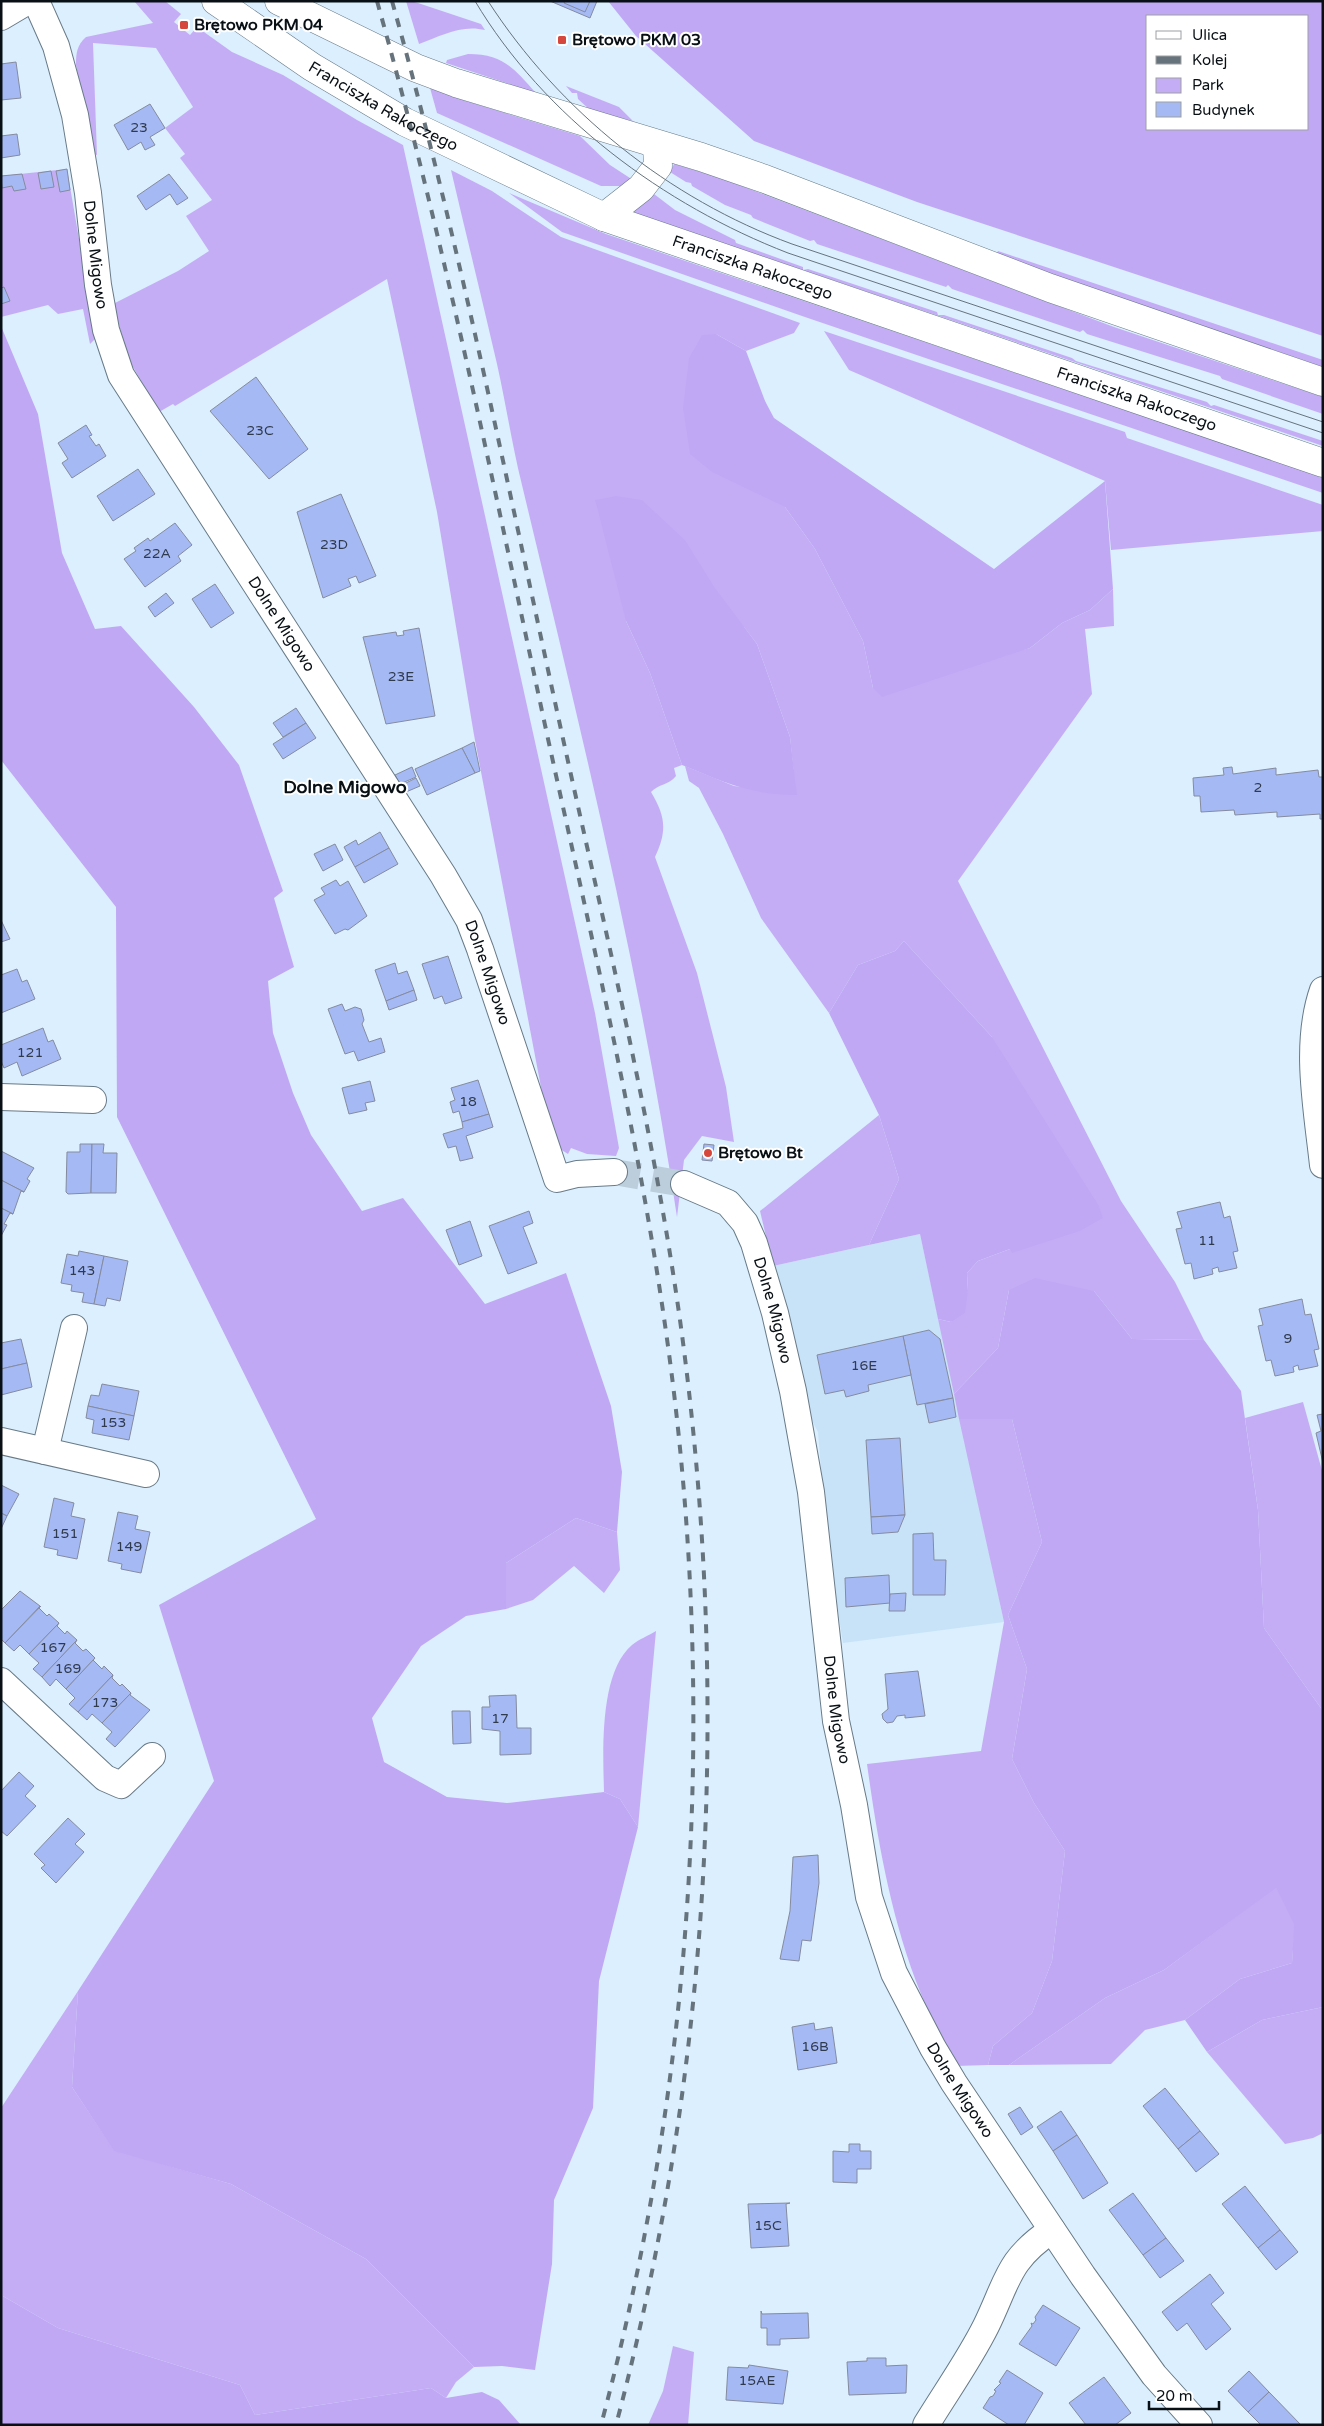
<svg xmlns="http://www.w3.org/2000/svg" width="1324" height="2426" viewBox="0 0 1324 2426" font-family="'Varela Round',sans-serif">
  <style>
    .built { fill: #c8e3f7 }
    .green { fill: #c5adf6 }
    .forest { fill: #c1a8f4; fill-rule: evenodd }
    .building { fill: #a5baf5; stroke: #858b9e }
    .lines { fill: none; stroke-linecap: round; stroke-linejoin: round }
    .minor-tunnel { stroke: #bccedb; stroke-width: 26; stroke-dasharray: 26 13; stroke-linecap: butt }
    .minor-casing { stroke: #687a87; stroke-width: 28 }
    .secondary-casing { stroke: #687a87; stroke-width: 29 }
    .minor { stroke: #fff; stroke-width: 26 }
    .secondary { stroke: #fff; stroke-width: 28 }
    .tram { stroke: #66737c; stroke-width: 1 }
    .rail { stroke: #66737c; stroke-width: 4; stroke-dasharray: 9 9; stroke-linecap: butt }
    .poi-dot { fill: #d5473c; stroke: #fff; stroke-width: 2 }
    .labels { text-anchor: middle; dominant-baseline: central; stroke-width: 4; stroke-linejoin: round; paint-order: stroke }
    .number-label { font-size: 14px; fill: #303a4d }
    .poi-label { font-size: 16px; font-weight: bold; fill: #091015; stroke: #fff; text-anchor: start }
    .street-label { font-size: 16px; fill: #091015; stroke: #fff }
    .neighbourhood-label { font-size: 18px; font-weight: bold; fill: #091015; stroke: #fff }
  </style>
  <rect width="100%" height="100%" fill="#dbeffe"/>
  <polygon class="built" points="920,1234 1004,1622 843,1643 827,1541 818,1432 805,1407 773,1266"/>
  <g class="green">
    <path d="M134,1H165L181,14L174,22L190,35L197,27L232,52L283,75L357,120L403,145L595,1013L619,1148L616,1156L587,1154L571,1148L568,1154L557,1147L548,1124L474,735L437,512L387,279L175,406L173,404L159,412L129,360L113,304L178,271L209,251L186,216L212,200L180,158L185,154L165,128L193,107L156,48L93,43L97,155L92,153L76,65C76,53 77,45 86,37L153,23Z"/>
    <path d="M406,1H412L481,24L485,30C462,24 440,36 419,44Z"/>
    <path d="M468,54C504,54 514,69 536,93L446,63L447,60Z"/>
    <polygon points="566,86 619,107 633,121 590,110 578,99 577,93 572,93"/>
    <polygon points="430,88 466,101 580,136 610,165 633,180 622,186 601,186 437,113"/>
    <polygon points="674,164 718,177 1114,327 1323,397 1323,414 1222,379 1220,376 1087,334 1083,330 1080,332 952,289 948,285 946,287 817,244 814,240 810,241 753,218 751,215 725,205 692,186 691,183 686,182 670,172"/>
    <polygon points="67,169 96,338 90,344 83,309 58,314 48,305 1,317 1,176"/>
    <path d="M451,170L492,191L561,237L800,323L794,333L746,351L716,334L765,401L785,507L815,549L863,641L873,688L1030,648L1062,623L1090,610L1113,589L1114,626L1085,629L1092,694L958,881L1121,1201L1175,1282L1204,1340L1132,1339L1094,1291L1009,1290L998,1348L954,1394L938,1319L951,1322L968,1291L967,1273L978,1261L1010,1249L992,1037L904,941L895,951L858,965L829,1013L761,918L723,834L699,788L689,781L685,766L734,786L796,794L790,737L757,644L744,627L626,621L650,673L682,765L674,768L676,776C669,785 658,784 651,792C666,817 667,831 655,857L697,973L726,1087L734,1142L702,1136L684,1160L677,1217C640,970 580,727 522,485C512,445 506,404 497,364C482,299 466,234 451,170Z"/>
    <polygon points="509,193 606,234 1323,477 1323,493 802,316 562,232"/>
    <polygon points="654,194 675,210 735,240 736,243 803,267 803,270 808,269 937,312 938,315 944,315 1072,358 1076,361 1207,402 1211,406 1214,405 1323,441 1323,446 628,211"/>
    <polygon points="998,251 1323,360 1323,367 996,255"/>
    <polygon points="824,331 1125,432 1127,438 1323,505 1323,531 1111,550 1105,481 849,370"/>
    <polygon points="879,1115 899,1179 869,1245 773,1266 760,1211"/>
    <polygon points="1303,1402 1323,1474 1323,1711 1264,1628 1258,1510 1245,1418"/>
    <path d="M959,1419H1012L1042,1542L1008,1615L1027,1669L1012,1759L1034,1803L1065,1851L1052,1961L1032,2013L993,2046L988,2065L956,2066C941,2043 932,2019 921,1994C891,1919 878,1843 867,1764L981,1751L1004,1622Z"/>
    <polygon points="576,1518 617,1532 620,1570 604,1593 574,1566 533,1600 506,1609 506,1563"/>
    <path d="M656,1631L638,1827L620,1799L604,1792C603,1752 599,1673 632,1645C639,1639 648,1636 656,1631Z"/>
    <polygon points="1276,1887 1295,1924 1292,1963 1240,1979 1185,2020 1145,2030 1111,2064 1009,2065 1105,1998 1164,1970"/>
    <polygon points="78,1991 72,2087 114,2150 231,2184 366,2259 474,2367 456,2382 446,2398 431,2388 255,2415 240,2385 58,2328 1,2295 1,2108"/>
    <polygon points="1323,2007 1323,2133 1313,2138 1285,2144 1207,2052 1262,2020"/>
    <polygon points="673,2346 694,2352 688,2425 648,2425 663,2391"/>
  </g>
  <g class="forest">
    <path d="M608,1H1323V336L917,202L754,141L636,36ZM1308,16V129H1148V16Z"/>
    <polygon points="1,326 38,414 62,553 95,629 121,626 194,707 239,765 283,891 274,898 294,967 268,981 273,1033 293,1093 311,1135 362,1211 403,1198 485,1304 566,1273 611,1406 622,1472 617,1532 576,1518 506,1563 506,1609 466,1616 421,1646 372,1718 384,1762 447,1797 507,1803 604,1792 620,1799 638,1827 599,1981 593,2108 554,2200 552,2264 535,2370 502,2366 474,2367 366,2259 231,2184 114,2151 72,2087 78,1991 214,1781 159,1605 316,1519 117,1117 116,907 1,760"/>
    <polygon points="716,334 746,351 765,401 774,418 994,569 1105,481 1113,589 1090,610 1062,623 1030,648 882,697 873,688 863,641 815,549 785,507 712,472 690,454 683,408 689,358 702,335"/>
    <path d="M616,496L642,500L685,540L715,588L757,644L790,737L797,795C753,796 721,781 682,765L650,673L626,621L598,511L595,500Z"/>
    <polygon points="904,941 992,1037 1099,1206 1103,1218 1080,1231 1012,1253 1010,1249 978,1261 967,1273 968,1291 965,1313 951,1322 938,1319 920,1234 869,1245 899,1179 879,1115 829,1013 858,965 895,951"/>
    <polygon points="1035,1278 1094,1291 1132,1339 1204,1340 1241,1391 1258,1510 1264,1628 1323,1711 1323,2007 1262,2020 1207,2052 1185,2020 1240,1979 1292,1963 1294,1924 1276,1888 1164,1970 1105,1998 1009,2065 988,2065 993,2046 1032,2013 1052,1961 1065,1851 1034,1803 1012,1759 1027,1669 1008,1615 1042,1542 1012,1419 959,1419 954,1394 998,1348 1009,1290"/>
    <polygon points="1,2295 58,2328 240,2385 255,2415 431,2388 446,2398 482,2392 499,2400 521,2425 1,2425"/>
  </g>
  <g class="building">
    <polygon points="550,1 597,1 590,18"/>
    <polygon points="565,1 590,1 585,12 564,3"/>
    <polygon points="16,62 21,98 1,100 1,64"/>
    <polygon points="150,104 165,128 150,137 155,145 145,150 141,142 128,150 114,125"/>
    <polygon points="17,134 20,155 1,158 1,136"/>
    <polygon points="67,169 70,190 60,192 56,171"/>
    <polygon points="51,171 54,187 41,189 38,173"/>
    <polygon points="22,174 26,189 14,191 12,186 2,188 1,176"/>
    <polygon points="169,174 188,198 177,205 170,194 146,210 137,196"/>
    <polygon points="4,287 10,301 1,304 1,288"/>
    <polygon points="256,377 308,449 269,479 210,411"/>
    <polygon points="86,425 92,435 89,436 96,446 99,444 106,456 72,478 62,463 68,459 58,443"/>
    <polygon points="138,469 155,494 113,521 97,496"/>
    <polygon points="341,494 376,576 359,583 356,576 348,579 351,586 323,598 297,512"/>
    <polygon points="175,523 192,545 178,556 181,561 145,587 124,559 136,551 134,548 148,538 150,541"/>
    <polygon points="215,584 234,613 211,628 192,599"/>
    <polygon points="166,593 174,603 155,617 148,607"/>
    <polygon points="419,628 435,716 386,724 363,637 396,632 397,636 404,635 403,631"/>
    <polygon points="296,708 306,723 283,737 273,723"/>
    <polygon points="306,723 316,738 283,759 273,744"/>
    <polygon points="474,742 480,771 475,773 462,748"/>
    <polygon points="462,748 475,773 427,795 415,769"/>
    <polygon points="412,767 416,777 400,784 395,775"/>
    <polygon points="1232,767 1233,774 1276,768 1276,775 1318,770 1319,777 1323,777 1323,819 1320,819 1320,814 1277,817 1277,812 1235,815 1234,810 1201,812 1200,796 1194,796 1193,778 1224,775 1223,768"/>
    <polygon points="416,778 420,786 406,792 402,785"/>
    <polygon points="380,832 389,848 355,867 344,847 356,840 358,845"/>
    <polygon points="335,844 343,860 323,871 314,854"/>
    <polygon points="389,848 398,864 364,883 355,867"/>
    <polygon points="336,880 340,886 348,881 367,916 348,930 345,929 335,934 314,900 325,894 321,888"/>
    <polygon points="1,920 10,939 1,942"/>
    <polygon points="448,956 462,998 445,1004 442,996 434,999 422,964"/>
    <polygon points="395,963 398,974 407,971 414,990 386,1001 375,970"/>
    <polygon points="17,969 22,982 27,980 35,999 1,1013 1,975"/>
    <polygon points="414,990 417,1000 389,1010 386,1001"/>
    <polygon points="342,1004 345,1011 355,1007 361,1009 364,1020 362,1024 369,1042 381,1038 385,1052 358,1061 354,1051 345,1054 328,1009"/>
    <polygon points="43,1028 48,1042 53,1040 61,1059 22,1076 17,1062 4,1068 1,1061 1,1045"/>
    <polygon points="478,1080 489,1114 462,1122 459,1111 453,1113 450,1102 455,1100 451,1088"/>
    <polygon points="370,1081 375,1101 365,1103 367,1110 349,1114 342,1088"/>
    <polygon points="489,1114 493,1127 466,1136 473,1158 460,1161 456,1146 448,1148 443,1134 463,1128 462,1122"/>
    <polygon points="80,1144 92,1144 91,1193 68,1194 66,1192 67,1152 80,1152"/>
    <polygon points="92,1144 104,1144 103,1153 117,1153 116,1193 91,1193"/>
    <polygon points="704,1144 714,1145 712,1161 702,1160"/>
    <polygon points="1,1151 34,1168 27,1179 30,1181 24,1192 1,1180"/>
    <polygon points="1,1180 24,1192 21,1191 13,1214 1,1208"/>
    <polygon points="1220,1202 1224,1218 1230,1216 1238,1251 1233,1252 1237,1268 1219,1272 1218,1267 1212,1269 1213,1274 1194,1279 1191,1263 1185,1264 1176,1229 1182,1228 1177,1212"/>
    <polygon points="1,1208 13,1214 10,1213 4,1224 7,1225 1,1236"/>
    <polygon points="529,1211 533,1223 523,1227 537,1263 508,1274 489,1226"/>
    <polygon points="470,1221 482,1256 459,1265 446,1230"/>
    <polygon points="79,1251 104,1256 94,1304 82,1302 84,1293 71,1291 72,1285 61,1283 67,1254 78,1256"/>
    <polygon points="104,1256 128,1261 120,1301 107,1298 105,1306 94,1304"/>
    <polygon points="1302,1299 1305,1315 1311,1314 1319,1349 1314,1350 1318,1366 1299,1370 1298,1365 1293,1367 1294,1372 1275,1376 1271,1360 1266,1361 1258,1326 1263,1325 1259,1309"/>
    <polygon points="929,1330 940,1339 953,1398 917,1405 903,1336"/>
    <polygon points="903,1336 911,1375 868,1385 869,1391 846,1397 844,1390 825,1394 817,1355"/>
    <polygon points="21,1339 27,1363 1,1369 1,1343"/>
    <polygon points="27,1363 32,1387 1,1395 1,1369"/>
    <polygon points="102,1384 139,1391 134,1416 88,1406 91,1395 99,1396"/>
    <polygon points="953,1398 956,1417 929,1423 925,1404"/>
    <polygon points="88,1406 134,1416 129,1440 92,1433 94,1420 86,1418"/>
    <polygon points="1323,1414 1323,1463 1316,1433 1321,1431 1317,1415"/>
    <polygon points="900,1438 905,1515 871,1517 866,1440"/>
    <polygon points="1,1485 19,1494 7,1516 1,1513"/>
    <polygon points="54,1498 74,1503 71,1516 85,1519 77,1559 57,1555 58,1550 44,1547"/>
    <polygon points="118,1512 138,1516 135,1529 150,1532 141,1573 121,1569 122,1564 108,1561"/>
    <polygon points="1,1513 7,1516 1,1529"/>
    <polygon points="905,1515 898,1532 872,1534 871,1517"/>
    <polygon points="933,1533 934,1560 946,1560 945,1595 913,1595 913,1534"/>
    <polygon points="889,1575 890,1603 846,1607 845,1578"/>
    <polygon points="20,1591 40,1606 5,1643 1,1639 1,1610"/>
    <polygon points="906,1593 905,1611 889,1611 890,1594"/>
    <polygon points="41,1606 39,1608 47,1616 49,1614 59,1623 29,1654 20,1645 14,1651 5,1643"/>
    <polygon points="59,1623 57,1626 65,1634 67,1631 77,1640 42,1677 33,1669 39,1663 29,1654"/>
    <polygon points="77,1640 75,1643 83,1651 86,1649 95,1658 66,1689 56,1679 50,1686 42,1677"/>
    <polygon points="95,1658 93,1660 102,1669 104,1666 113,1675 78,1712 69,1704 75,1698 66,1689"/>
    <polygon points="918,1671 925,1716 905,1718 905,1715 897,1716 893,1722 887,1723 883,1719 882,1714 888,1709 885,1674"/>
    <polygon points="113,1675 112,1678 120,1686 122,1684 131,1693 102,1723 92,1714 87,1720 78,1712"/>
    <polygon points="131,1693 130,1695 150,1710 115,1747 106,1739 112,1732 102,1723"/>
    <polygon points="516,1695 517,1728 531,1728 531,1754 500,1755 500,1731 482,1729 482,1707 490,1707 489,1696"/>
    <polygon points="452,1711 470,1711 471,1743 453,1744"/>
    <polygon points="19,1772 34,1786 25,1796 36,1806 7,1836 1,1831 1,1791"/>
    <polygon points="68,1818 85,1834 75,1844 84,1852 56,1883 41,1868 45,1865 34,1854"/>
    <polygon points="818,1855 819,1883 811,1941 802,1940 799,1961 780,1959 790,1911 793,1857"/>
    <polygon points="814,2023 815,2030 832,2027 837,2063 798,2070 792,2027"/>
    <polygon points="1165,2088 1200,2131 1178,2149 1143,2106"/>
    <polygon points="1020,2107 1033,2127 1021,2135 1008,2114"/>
    <polygon points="1061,2111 1077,2135 1053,2151 1037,2127"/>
    <polygon points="1200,2131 1219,2154 1196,2172 1178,2149"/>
    <polygon points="1077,2135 1108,2183 1083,2199 1053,2151"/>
    <polygon points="849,2144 860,2144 860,2151 871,2151 871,2169 857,2169 857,2183 833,2182 833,2151 849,2152"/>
    <polygon points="1245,2186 1280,2230 1258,2248 1222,2204"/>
    <polygon points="1133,2193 1166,2238 1143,2255 1109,2210"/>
    <polygon points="790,2203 786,2204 789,2246 751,2248 748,2204"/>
    <polygon points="1280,2230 1298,2252 1276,2270 1258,2248"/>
    <polygon points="1166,2238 1184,2261 1160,2278 1143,2255"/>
    <polygon points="1210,2274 1224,2293 1211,2304 1231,2329 1206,2350 1187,2323 1177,2331 1162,2312"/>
    <polygon points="1043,2305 1080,2328 1056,2366 1019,2344 1032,2326 1031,2323 1033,2324 1036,2320 1035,2317"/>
    <polygon points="761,2311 762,2314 808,2313 809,2338 780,2339 780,2345 767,2345 767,2328 761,2328"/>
    <polygon points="867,2358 886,2358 886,2366 907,2365 906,2393 849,2395 847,2362 867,2361"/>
    <polygon points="749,2365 788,2371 783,2404 726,2400 728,2367 748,2368"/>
    <polygon points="1007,2370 1043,2393 1024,2425 1009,2425 983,2408 990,2397 993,2396 996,2391 994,2390 1001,2383 999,2382"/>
    <polygon points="1249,2371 1269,2392 1248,2412 1228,2391"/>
    <polygon points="1104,2377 1131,2413 1115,2425 1086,2425 1069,2403"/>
    <polygon points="1269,2392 1301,2425 1261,2425 1248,2412"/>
  </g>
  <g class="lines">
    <polyline class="minor-tunnel" points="614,1172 684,1184"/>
    <defs>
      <g id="minor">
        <path id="s1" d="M36,1L56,46L75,115L88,193L98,285L106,330L121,375L443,875L469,920L480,949L557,1179L577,1174L614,1172"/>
        <polyline points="1,17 28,1"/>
        <path d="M1323,990C1304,1044 1317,1109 1323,1165"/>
        <polyline points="1,1097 93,1100"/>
        <path id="s2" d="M684,1184L728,1203L745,1223L754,1243L775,1313L793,1391L811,1492L836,1721L854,1805L869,1897L894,1973L933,2048L954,2083L1083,2276L1154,2375L1199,2425"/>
        <polyline points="1,1441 146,1474"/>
        <polyline points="45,1451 74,1328"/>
        <polyline points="1,1681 105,1778 121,1785 152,1756"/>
        <path d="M926,2425C946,2392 969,2360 986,2326C1008,2281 1007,2260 1052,2230"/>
      </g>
      <g id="secondary">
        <path id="s3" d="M216,1L312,67L405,122L604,217L1323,463"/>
        <polyline points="279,1 416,68 456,83 701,157 765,179 1050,288 1323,382"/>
        <polyline points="604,217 641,188 658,166 657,145"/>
      </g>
    </defs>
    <use href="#minor" class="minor-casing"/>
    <use href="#secondary" class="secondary-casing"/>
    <use href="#minor" class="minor"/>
    <use href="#secondary" class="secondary"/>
    <g class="tram">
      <path d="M475,1C544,117 664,205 788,253L1323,433"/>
      <path d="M488,1C559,111 669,199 792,244L1323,422"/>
    </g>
    <g class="rail">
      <path d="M377,1C444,240 493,483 545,725C593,946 647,1168 674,1393C715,1738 691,2089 601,2425"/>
      <path d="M392,1C459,240 507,483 560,725C603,922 652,1120 680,1320C731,1690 712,2063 616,2425"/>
    </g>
  </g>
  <g class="poi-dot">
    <rect x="179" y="20" width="10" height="10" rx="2.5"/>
    <rect x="557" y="35" width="10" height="10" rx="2.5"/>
    <circle cx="708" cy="1153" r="5"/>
  </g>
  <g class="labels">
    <g class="number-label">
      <text x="139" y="127">23</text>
      <text x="260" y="430">23C</text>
      <text x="334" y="544">23D</text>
      <text x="157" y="553">22A</text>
      <text x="401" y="676">23E</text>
      <text x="1258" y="787">2</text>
      <text x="30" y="1052">121</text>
      <text x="468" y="1101">18</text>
      <text x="1207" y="1240">11</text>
      <text x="82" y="1270">143</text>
      <text x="1288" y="1338">9</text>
      <text x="864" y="1365">16E</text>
      <text x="113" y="1422">153</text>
      <text x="65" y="1533">151</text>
      <text x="129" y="1546">149</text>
      <text x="53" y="1647">167</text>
      <text x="68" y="1668">169</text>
      <text x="105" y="1702">173</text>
      <text x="500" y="1718">17</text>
      <text x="815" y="2046">16B</text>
      <text x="768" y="2225">15C</text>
      <text x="757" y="2380">15AE</text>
    </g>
    <g class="poi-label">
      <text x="194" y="25">Brętowo PKM 04</text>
      <text x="572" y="40">Brętowo PKM 03</text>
      <text x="718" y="1153">Brętowo Bt</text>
    </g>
    <g class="street-label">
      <text stroke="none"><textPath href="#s3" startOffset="198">Franciszka Rakoczego</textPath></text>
      <text stroke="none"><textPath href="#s1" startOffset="262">Dolne Migowo</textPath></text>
      <text stroke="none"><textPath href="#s3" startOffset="602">Franciszka Rakoczego</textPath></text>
      <text stroke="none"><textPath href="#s3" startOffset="1008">Franciszka Rakoczego</textPath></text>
      <text stroke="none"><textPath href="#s1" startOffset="682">Dolne Migowo</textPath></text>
      <text stroke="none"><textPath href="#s1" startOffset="1088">Dolne Migowo</textPath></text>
      <text stroke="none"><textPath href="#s2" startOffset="166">Dolne Migowo</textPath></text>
      <text stroke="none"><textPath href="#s2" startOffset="571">Dolne Migowo</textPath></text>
      <text stroke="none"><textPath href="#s2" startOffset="976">Dolne Migowo</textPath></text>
    </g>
    <g class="neighbourhood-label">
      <text x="345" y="787">Dolne Migowo</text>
    </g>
  </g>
  <rect width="1324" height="2426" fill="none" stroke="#091015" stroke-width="5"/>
  <rect x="1146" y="15" width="162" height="115" fill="#ffffff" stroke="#9d9fa1"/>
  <rect x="1156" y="31" width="25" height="8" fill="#ffffff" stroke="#9d9fa1"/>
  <text x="1192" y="40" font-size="15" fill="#091015">Ulica</text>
  <rect x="1156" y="56" width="25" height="8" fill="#66737c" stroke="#9d9fa1"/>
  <text x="1192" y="65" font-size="15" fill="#091015">Kolej</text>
  <rect x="1156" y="78" width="25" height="15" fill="#c5adf6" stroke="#9d9fa1"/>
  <text x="1192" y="90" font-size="15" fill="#091015">Park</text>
  <rect x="1156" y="102" width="25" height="15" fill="#a5baf5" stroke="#9d9fa1"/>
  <text x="1192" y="115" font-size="15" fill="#091015">Budynek</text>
  <path d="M1149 2401v8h70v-8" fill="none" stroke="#091015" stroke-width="2.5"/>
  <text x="1156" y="2401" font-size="15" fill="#091015" stroke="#ffffff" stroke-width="4" paint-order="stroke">20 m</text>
</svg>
